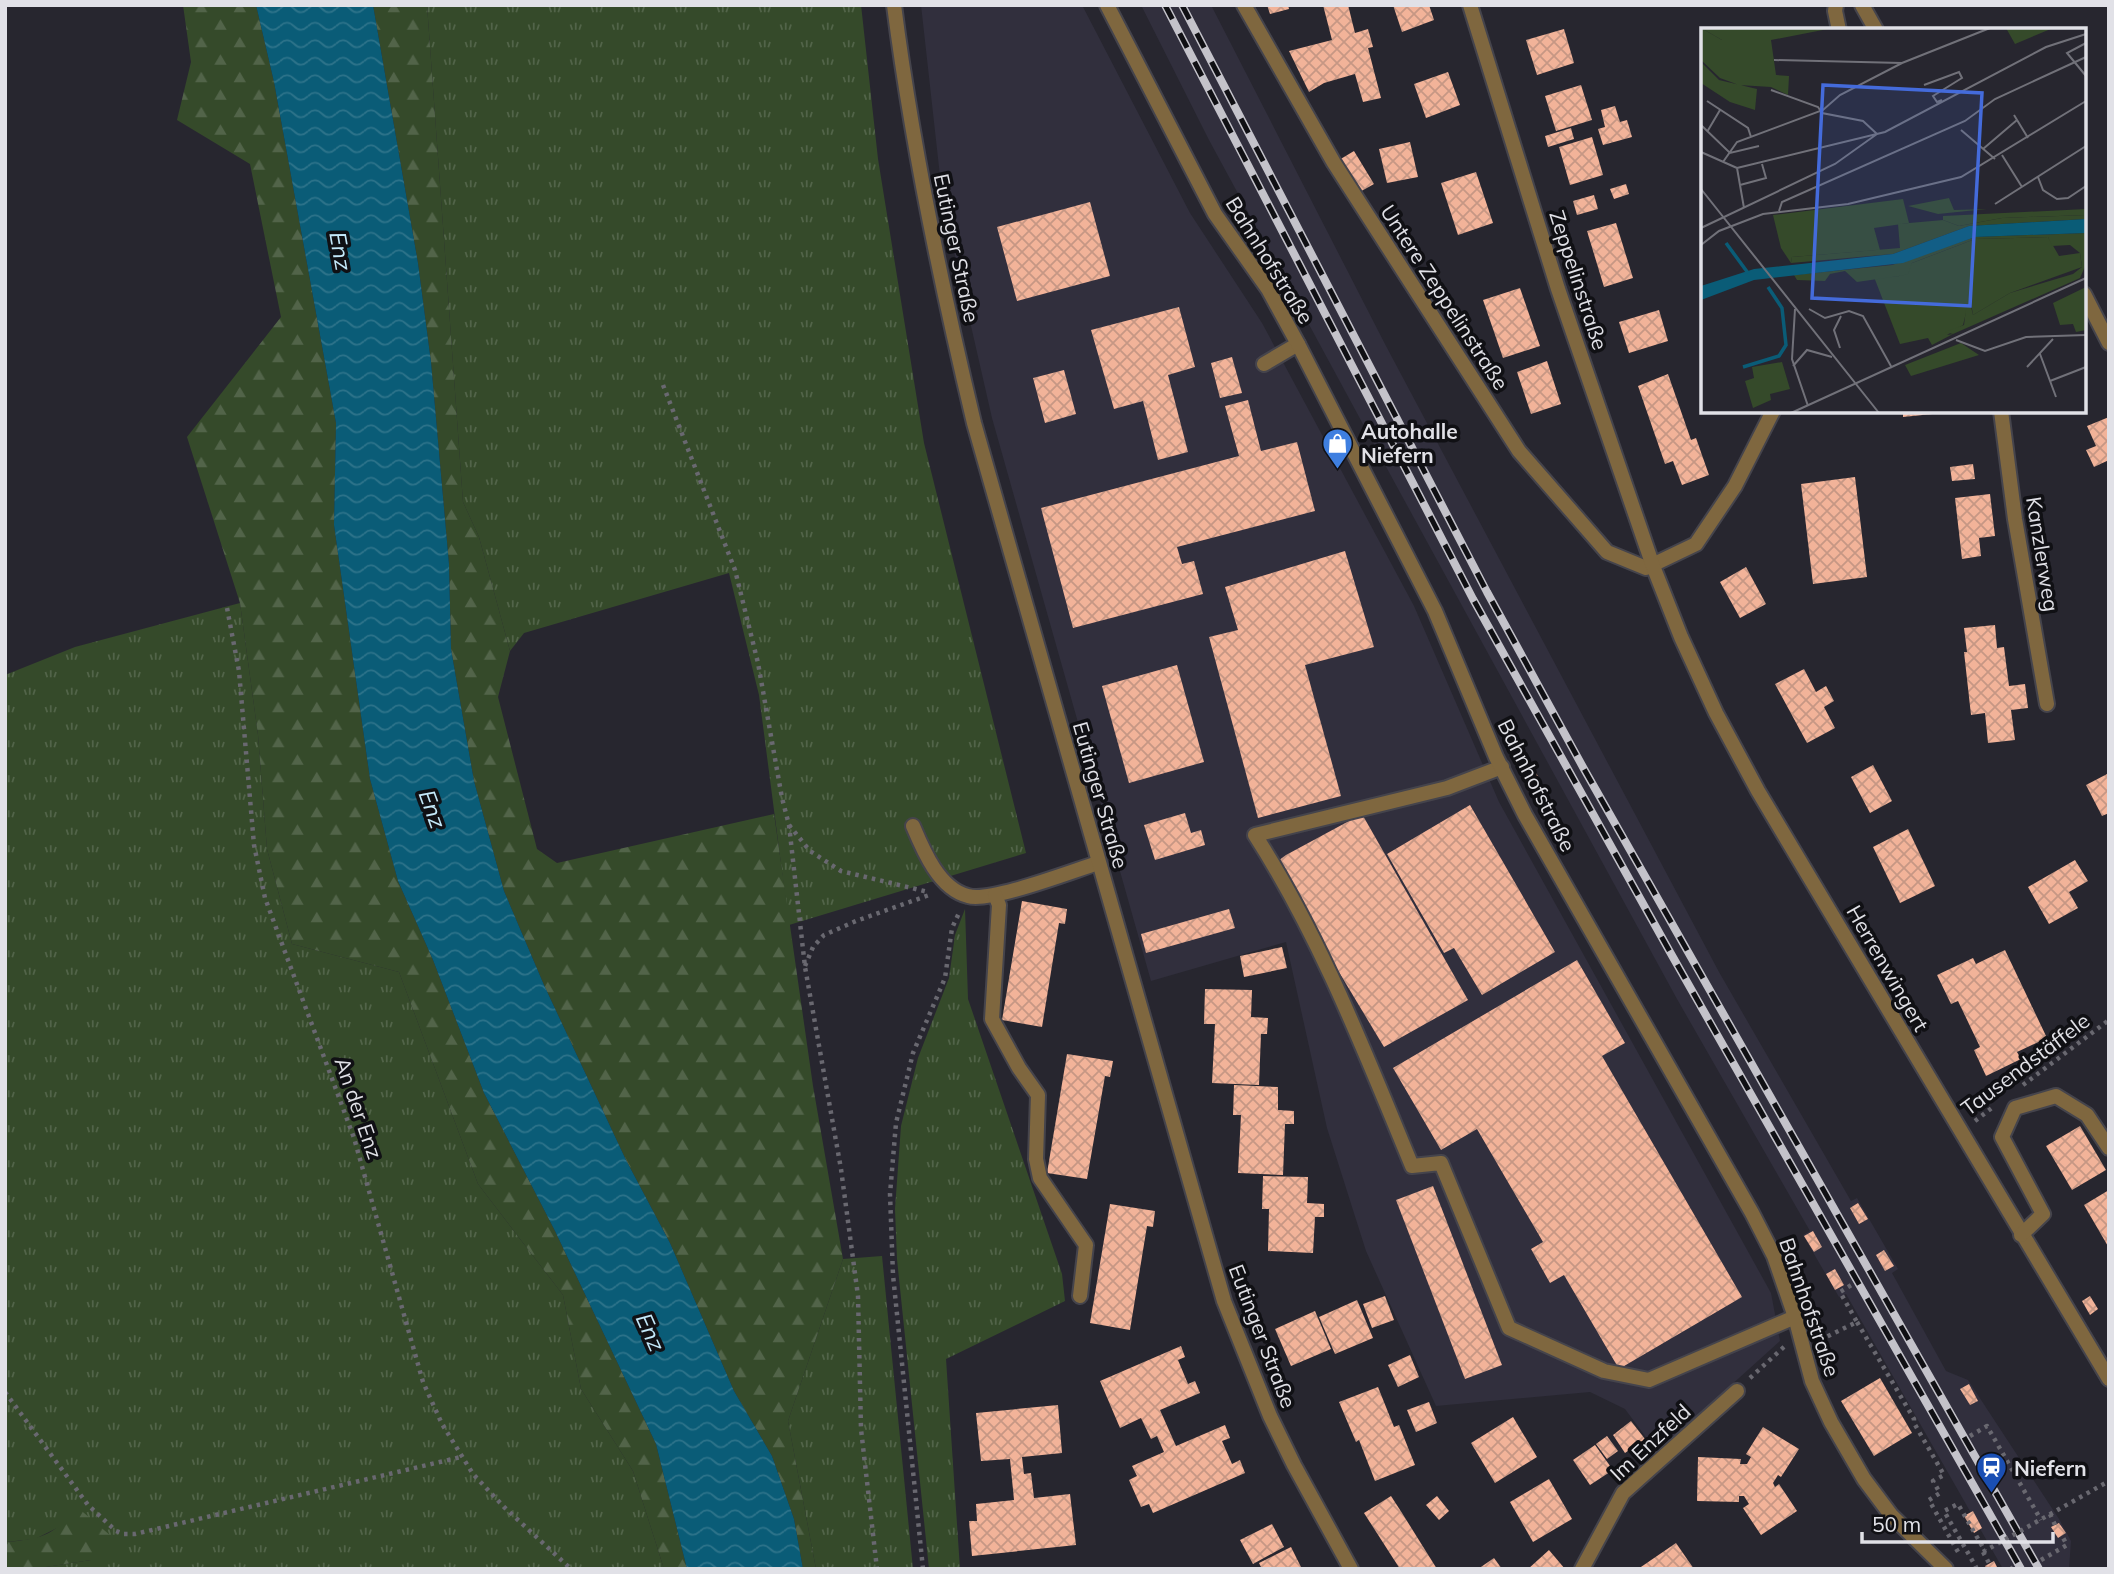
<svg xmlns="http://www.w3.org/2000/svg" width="2114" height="1574" viewBox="0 0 2114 1574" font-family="Mulish,sans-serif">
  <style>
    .built { fill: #312f3d }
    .grass { fill: url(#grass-tufts) }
    .forest { fill: url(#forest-firs) }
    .water { fill: url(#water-waves) }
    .building { fill: url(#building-cross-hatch) }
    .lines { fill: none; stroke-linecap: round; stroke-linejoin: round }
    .service-casing { stroke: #45444c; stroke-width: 18 }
    .minor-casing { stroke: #45444c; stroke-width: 18 }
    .tertiary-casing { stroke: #45444c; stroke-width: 18 }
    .path { stroke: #696870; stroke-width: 4.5; stroke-dasharray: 3.5 5; stroke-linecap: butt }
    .service { stroke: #7f673f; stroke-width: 14 }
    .minor { stroke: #7f673f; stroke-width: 14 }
    .tertiary { stroke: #7f673f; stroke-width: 14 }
    .rail-casing { stroke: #c4c3ca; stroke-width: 8 }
    .rail { stroke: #101014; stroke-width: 5; stroke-dasharray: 16; stroke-linecap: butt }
    .path-bridge { stroke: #696870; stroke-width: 4.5; stroke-dasharray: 3.5 5; stroke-linecap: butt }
    .labels { text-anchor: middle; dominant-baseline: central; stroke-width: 7; stroke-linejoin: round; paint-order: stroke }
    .street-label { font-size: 21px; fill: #e1e1e7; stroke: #101014 }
    .poi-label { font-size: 21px; font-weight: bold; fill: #e1e1e7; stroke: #101014; text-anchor: start }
    .water-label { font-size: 23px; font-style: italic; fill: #c4e9fa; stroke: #101014 }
    .inset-river { fill: none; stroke: #0a5c77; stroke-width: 3.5 }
    .inset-road { fill: none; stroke: #717179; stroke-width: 2 }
    .view { fill: #446bdb; fill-opacity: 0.15; stroke: #446bdb; stroke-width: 3.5 }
    .inset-edge { fill: none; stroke: #e1e1e7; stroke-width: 3.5 }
  </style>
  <defs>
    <pattern id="grass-tufts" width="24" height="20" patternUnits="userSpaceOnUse" patternTransform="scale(1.75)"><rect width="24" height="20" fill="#354a2a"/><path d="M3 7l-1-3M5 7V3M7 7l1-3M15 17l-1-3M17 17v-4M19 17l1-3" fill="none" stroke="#526449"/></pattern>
    <pattern id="forest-firs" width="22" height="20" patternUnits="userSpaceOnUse" patternTransform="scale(1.75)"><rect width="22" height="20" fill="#354a2a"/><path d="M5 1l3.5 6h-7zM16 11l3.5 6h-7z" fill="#526449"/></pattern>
    <pattern id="water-waves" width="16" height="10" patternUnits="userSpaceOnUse" patternTransform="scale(1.75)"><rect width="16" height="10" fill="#0a5c77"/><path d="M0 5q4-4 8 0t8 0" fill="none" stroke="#2d738a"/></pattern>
    <pattern id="building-cross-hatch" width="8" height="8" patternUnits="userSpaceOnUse" patternTransform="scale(1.75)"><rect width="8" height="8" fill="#f2b399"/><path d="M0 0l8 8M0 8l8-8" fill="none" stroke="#c69784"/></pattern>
  </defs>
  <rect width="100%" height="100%" fill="#27262f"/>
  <g class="built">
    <polygon points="921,5 1082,5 1190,213 1262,323 1414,606 1499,802 1771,1293 1780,1341 1657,1452 1625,1409 1590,1392 1436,1406 1366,1251 1327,1128 1286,942 1151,981 992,418 943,203"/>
    <polygon points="1141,5 1211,5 1386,346 1719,972 1851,1201 1857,1198 1898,1269 1892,1273 1946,1371 1968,1380 2059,1519 2071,1541 2069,1569 2003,1569 1846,1294 1839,1297 1803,1235 1810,1231 1677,999 1396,485 1209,140"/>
  </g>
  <g class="grass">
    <polygon points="427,5 861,5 878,159 924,443 1026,853 789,925 759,695 729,573 524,633 510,651 479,537 463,502"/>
    <polygon points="240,603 258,735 267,849 292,944 399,972 478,1184 563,1295 581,1389 633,1471 664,1569 32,1569 91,1560 61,1526 35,1539 5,1542 5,675 75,647"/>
    <polygon points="965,909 968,999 1062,1274 1065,1301 946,1359 960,1569 929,1569 897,1259 895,1209 901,1126 918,1058 949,978 955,935"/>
    <polygon points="882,1256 913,1569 816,1569 788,1421 843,1259"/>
  </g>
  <g class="forest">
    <polygon points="183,5 256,5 274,82 336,423 334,525 370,779 398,881 433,960 484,1093 555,1231 656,1444 687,1569 664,1569 633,1471 581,1389 563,1295 478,1184 399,972 292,944 267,849 258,735 240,603 187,437 281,317 250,164 177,120 191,62"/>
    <polygon points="373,5 427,5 463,502 479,537 510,651 498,697 537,849 557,863 774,814 813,1086 843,1259 788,1421 816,1569 803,1569 794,1519 772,1456 734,1391 670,1243 626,1160 544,985 504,891 474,781 451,649 449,564 431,362 418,263"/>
    <path d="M77,1507L118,1542L91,1560L33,1569H5V1542C42,1539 53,1536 77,1507Z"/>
  </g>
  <polygon class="water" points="256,5 373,5 418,263 431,362 449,564 451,649 474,781 504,891 544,985 626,1160 670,1243 734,1391 772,1456 794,1519 803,1569 687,1569 656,1444 555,1231 484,1093 433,960 398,881 370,779 334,525 336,423 274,82"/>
  <g class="building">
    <polygon points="1267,5 1288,5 1289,9 1270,14"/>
    <polygon points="1323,5 1348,5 1355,33 1368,29 1373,47 1368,48 1381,98 1363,102 1355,74 1324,83 1309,92 1289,51 1332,40"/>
    <polygon points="1393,5 1429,5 1434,20 1402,32"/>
    <polygon points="1564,29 1574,63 1537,75 1526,40"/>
    <polygon points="1448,72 1460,105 1426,118 1414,84"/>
    <polygon points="1581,85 1592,120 1556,131 1545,96"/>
    <polygon points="1615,106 1620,122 1627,120 1632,137 1603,145 1598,129 1605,127 1601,110"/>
    <polygon points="1571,128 1574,139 1548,147 1545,136"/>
    <polygon points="1592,137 1603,175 1570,185 1559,147"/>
    <polygon points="1410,142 1418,177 1387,183 1379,149"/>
    <polygon points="1354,151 1374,184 1358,193 1339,160"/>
    <polygon points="1476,172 1493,223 1458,235 1441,183"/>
    <polygon points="1626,184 1629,194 1614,199 1610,189"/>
    <polygon points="1594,195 1598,209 1577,215 1573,201"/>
    <polygon points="1090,202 1110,276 1017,301 997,227"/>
    <polygon points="1616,223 1633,278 1604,287 1587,231"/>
    <polygon points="1520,288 1540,346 1503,358 1483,300"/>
    <polygon points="1179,307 1195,367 1168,375 1188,452 1158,460 1143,401 1114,409 1091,330"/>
    <polygon points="1659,310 1668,341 1629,353 1619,322"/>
    <polygon points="1232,357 1242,393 1220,398 1211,363"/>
    <polygon points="1547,361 1561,404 1531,414 1517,372"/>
    <polygon points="1064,370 1076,414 1045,423 1033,378"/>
    <polygon points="1668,374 1691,440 1696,438 1709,475 1682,485 1673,461 1665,464 1638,386"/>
    <polygon points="1248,400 1261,451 1297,442 1315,511 1177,547 1182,564 1194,561 1203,594 1073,628 1041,508 1239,456 1225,406"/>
    <polygon points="1903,411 1942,411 1942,413 1903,417"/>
    <polygon points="2109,417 2109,460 2094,467 2086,450 2096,446 2087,426"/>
    <polygon points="1973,464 1975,479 1952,481 1950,467"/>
    <polygon points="1855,477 1867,577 1813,584 1801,484"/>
    <polygon points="1990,494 1995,536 1979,538 1981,556 1962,559 1955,498"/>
    <polygon points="1345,551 1374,647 1305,665 1341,796 1258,818 1209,637 1238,630 1225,587"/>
    <polygon points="1746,567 1766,604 1740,618 1720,582"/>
    <polygon points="1995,625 1997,648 2004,647 2009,686 2025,684 2028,708 2011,710 2015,740 1988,743 1985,713 1971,715 1964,652 1967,652 1964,628"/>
    <polygon points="1177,665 1204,762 1129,783 1102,686"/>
    <polygon points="1804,669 1816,692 1826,686 1834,701 1824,707 1835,728 1807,743 1775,684"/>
    <polygon points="1873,765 1892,801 1870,813 1851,777"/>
    <polygon points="1535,771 1546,791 1536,797 1525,777"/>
    <polygon points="2109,773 2109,813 2102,816 2086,785"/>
    <polygon points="1470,805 1555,952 1482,995 1454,948 1444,953 1387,854"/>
    <polygon points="1185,813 1191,833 1201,830 1205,845 1155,860 1144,825"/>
    <polygon points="1362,814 1468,1000 1384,1047 1274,864 1286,855"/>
    <polygon points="1908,829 1935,886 1900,903 1873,847"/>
    <polygon points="2075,860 2088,881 2069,892 2078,908 2049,924 2028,887"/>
    <polygon points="1022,901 1067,909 1065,924 1059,923 1042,1027 1002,1020"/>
    <polygon points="1229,909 1235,928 1146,953 1141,934"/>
    <polygon points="1282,947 1287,968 1244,977 1240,956"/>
    <polygon points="2005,950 2047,1038 2017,1052 2021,1059 1986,1076 1974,1050 1980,1047 1958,1001 1951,1004 1937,975 1973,958 1976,964"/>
    <polygon points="1577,960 1625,1043 1602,1056 1742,1297 1619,1369 1564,1275 1550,1283 1531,1249 1543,1242 1477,1129 1441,1150 1393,1068"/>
    <polygon points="1205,989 1252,990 1251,1017 1268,1018 1267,1034 1261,1034 1259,1085 1212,1083 1215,1024 1204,1024"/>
    <polygon points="1067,1054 1113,1061 1110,1077 1105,1076 1087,1179 1047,1173"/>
    <polygon points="1234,1085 1278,1087 1278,1110 1294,1111 1294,1124 1285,1124 1283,1175 1238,1173 1241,1115 1233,1115"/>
    <polygon points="2080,1126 2106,1170 2072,1190 2046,1146"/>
    <polygon points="1263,1176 1308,1177 1307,1203 1324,1204 1324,1217 1315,1217 1313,1253 1268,1251 1269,1209 1262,1209"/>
    <polygon points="1433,1186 1502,1365 1465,1379 1396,1200"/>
    <polygon points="2109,1190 2109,1248 2084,1205"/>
    <polygon points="1858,1203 1868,1219 1859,1224 1850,1208"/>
    <polygon points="1110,1204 1155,1211 1153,1227 1147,1226 1130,1330 1090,1323"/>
    <polygon points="1813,1231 1822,1247 1814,1252 1804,1236"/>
    <polygon points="1884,1250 1894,1266 1885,1271 1876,1255"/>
    <polygon points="1835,1269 1844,1285 1835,1290 1826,1274"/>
    <polygon points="1385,1296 1394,1320 1372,1328 1363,1304"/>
    <polygon points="2090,1296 2098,1309 2090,1315 2082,1301"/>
    <polygon points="1357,1300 1373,1338 1335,1354 1319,1317"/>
    <polygon points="1315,1311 1331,1349 1291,1366 1275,1329"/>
    <polygon points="1181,1346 1185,1357 1178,1360 1188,1384 1195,1381 1200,1393 1160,1410 1176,1446 1225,1425 1230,1438 1222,1441 1232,1464 1240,1460 1245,1473 1153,1513 1149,1504 1141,1507 1129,1480 1137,1476 1132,1466 1164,1452 1157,1436 1151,1439 1141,1418 1120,1428 1100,1381"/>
    <polygon points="1410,1355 1419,1377 1398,1387 1388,1365"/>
    <polygon points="1880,1378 1912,1433 1874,1456 1841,1401"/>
    <polygon points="1969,1384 1978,1401 1970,1405 1960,1389"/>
    <polygon points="1378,1387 1394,1427 1399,1425 1415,1465 1375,1481 1359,1440 1356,1442 1339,1402"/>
    <polygon points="1429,1402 1437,1423 1416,1432 1407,1410"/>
    <polygon points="1058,1405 1062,1453 1022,1457 1024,1474 1031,1473 1034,1498 1070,1494 1076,1545 972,1556 969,1521 977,1521 976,1504 1014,1500 1010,1459 981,1461 976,1413"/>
    <polygon points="1513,1417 1537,1457 1495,1483 1471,1443"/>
    <polygon points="1631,1421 1645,1439 1625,1453 1613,1435"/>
    <polygon points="1763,1427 1799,1449 1781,1477 1778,1475 1773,1483 1775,1487 1779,1484 1797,1511 1761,1535 1743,1508 1749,1504 1744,1496 1739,1496 1739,1502 1697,1501 1698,1457 1741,1459 1740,1464 1747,1464 1751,1457 1746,1454"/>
    <polygon points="1607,1436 1618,1451 1607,1459 1596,1444"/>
    <polygon points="1595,1445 1613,1470 1590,1485 1573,1460"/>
    <polygon points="1549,1479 1572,1519 1533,1542 1510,1502"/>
    <polygon points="1391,1496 1402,1513 1437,1569 1400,1569 1364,1513"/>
    <polygon points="1437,1496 1449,1511 1439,1520 1426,1505"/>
    <polygon points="1973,1511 1982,1528 1974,1533 1964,1516"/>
    <polygon points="2059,1523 2066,1533 2058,1538 2051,1527"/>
    <polygon points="1272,1524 1284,1547 1253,1564 1240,1540"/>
    <polygon points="1676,1543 1694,1569 1638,1569"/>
    <polygon points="1291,1547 1302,1569 1262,1569 1259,1563"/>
    <polygon points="1549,1550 1565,1569 1528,1569"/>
    <polygon points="1494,1558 1502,1569 1478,1569"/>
    <polygon points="1994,1561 1998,1569 1987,1569 1985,1566"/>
  </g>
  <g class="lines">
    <defs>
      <g id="service">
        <polyline points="1264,364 1298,344"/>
        <polyline points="2001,411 2015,519 2047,704"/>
        <path d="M1502,767L1447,788L1255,835C1321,938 1365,1053 1412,1166L1441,1163L1509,1328L1604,1371L1649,1380L1795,1317"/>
        <path d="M913,826C923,850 939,889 968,896C990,903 1072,871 1098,863"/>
        <polyline points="995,895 999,905 992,1019 1019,1068 1038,1095 1036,1159 1040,1178 1086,1245 1080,1296"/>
      </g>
      <g id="minor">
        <polyline points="1107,5 1215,214 1268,289 1298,344 1435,611 1496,757 1525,815 1752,1213 1774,1256 1795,1317 1812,1381 1831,1422 1864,1479 1891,1515 1946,1569"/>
        <polyline points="1244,5 1334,163 1519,451 1607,552 1646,568 1696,544 1735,486 1773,411"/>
        <polyline points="1470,5 1558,289 1653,566 1681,637 1716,713 1758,791 2109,1379"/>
        <polyline points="1836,5 1835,11 1839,30"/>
        <polyline points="1862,5 1876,30"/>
        <polyline points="2084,294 2109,343"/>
        <polyline points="2021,1235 2043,1214 2002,1137 2015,1108 2056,1096 2087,1115 2109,1148"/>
        <polyline points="1582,1569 1623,1493 1737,1391"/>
      </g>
      <path id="tertiary" d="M894,5C912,146 941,285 974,423L1224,1301L1270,1416L1294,1465L1351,1569"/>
    </defs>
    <use href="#service" class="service-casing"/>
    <use href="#minor" class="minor-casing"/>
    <use href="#tertiary" class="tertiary-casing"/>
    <g class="path">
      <polyline points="663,385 735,570 758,663 782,798 789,825 805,967 841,1169 858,1296 861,1429 877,1569"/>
      <polyline points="227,608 239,671 254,845 265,898 354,1138 423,1382 442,1424 473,1474 504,1507 571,1569"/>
      <polyline points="789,825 810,851 841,871 928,892"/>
      <polyline points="805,966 813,947 824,935 856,921 932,894"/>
      <polyline points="2023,1085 2109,1020"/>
      <polyline points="1975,1121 1993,1107"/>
      <polyline points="1857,1322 1914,1419 1914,1423 1944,1475 1933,1481 1940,1493 1929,1500 1958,1552"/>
      <polyline points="1820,1340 1857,1322 1840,1292 1853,1284"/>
      <polyline points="1750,1378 1785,1346"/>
      <polyline points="5,1392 88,1505 116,1531 124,1534 135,1534 461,1457"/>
      <polyline points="1970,1436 1987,1426 2041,1520"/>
      <polyline points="2050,1514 2055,1525"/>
      <polyline points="1983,1552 1989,1563"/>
      <polyline points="2041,1560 2067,1545 2062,1536"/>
      <polyline points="923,1569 893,1275 890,1194 896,1123 913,1053 945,978 952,928 959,913"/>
      <polyline points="1975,1569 1976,1567 1944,1511 1958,1504 1985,1551"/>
      <polyline points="2011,1569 2013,1567"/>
    </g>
    <use href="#service" class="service"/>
    <use href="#minor" class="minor"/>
    <use href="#tertiary" class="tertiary"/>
    <defs>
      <g id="rail">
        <polyline points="1165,5 1473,599 1670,952 2021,1569"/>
        <polyline points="1182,5 1487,592 1584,769 2039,1569"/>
      </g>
    </defs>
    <use href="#rail" class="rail-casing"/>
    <use href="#rail" class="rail"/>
    <polyline class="path-bridge" points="1983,1552 2109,1481"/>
  </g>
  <defs>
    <symbol id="shop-pin" viewBox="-11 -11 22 30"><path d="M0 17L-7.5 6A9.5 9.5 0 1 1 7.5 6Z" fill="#3f7fe0" stroke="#101014"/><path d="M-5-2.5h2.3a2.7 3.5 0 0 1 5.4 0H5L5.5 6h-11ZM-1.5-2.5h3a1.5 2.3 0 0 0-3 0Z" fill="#fff"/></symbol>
    <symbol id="station-pin" viewBox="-11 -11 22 30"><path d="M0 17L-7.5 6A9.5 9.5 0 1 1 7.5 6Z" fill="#1a4fb4" stroke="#101014"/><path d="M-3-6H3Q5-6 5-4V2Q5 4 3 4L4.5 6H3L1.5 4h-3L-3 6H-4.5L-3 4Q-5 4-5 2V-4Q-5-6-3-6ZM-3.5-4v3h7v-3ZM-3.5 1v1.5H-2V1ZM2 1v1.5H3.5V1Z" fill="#fff"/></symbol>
  </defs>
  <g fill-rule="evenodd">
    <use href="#shop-pin" x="1320" y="426" width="35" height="47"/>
    <use href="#station-pin" x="1974" y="1450" width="35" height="47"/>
  </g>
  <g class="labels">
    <g class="street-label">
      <text transform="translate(957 248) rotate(78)">Eutinger Straße</text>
      <text transform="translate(1270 260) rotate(58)">Bahnhofstraße</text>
      <text transform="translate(1579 280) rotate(72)">Zeppelinstraße</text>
      <text transform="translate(1445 297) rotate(57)">Untere Zeppelinstraße</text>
      <text transform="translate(2043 554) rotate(81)">Kanzlerweg</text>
      <text transform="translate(1537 785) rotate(63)">Bahnhofstraße</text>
      <text transform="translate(1101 795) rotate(74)">Eutinger Straße</text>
      <text transform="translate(1888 968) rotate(60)">Herrenwingert</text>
      <text transform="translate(2025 1064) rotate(-37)">Tausendstäffele</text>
      <text transform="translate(359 1108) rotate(71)">An der Enz</text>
      <text transform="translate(1810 1307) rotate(71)">Bahnhofstraße</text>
      <text transform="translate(1263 1336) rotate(69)">Eutinger Straße</text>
      <text transform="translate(1650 1442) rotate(-43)">Im Enzfeld</text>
    </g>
    <g class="poi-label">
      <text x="1361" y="431">Autohalle<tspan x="1361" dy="24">Niefern</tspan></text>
      <text x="2014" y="1468">Niefern</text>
    </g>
    <g class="water-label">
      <text transform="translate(341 251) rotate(80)">Enz</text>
      <text transform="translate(433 809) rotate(70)">Enz</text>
      <text transform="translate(651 1332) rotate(66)">Enz</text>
    </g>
  </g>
  <g transform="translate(1701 28)">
    <rect width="385" height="385" fill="#27262f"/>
    <path d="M248,170L253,182L286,181L237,186L207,178ZM202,171L208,195L173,200L179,222L91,229L90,235L80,220L72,187ZM385,181V187L301,190L258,198L242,192V188ZM347,209L358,228L379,225L381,239L309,265L272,287L269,269L262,297L246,307L252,306L231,317L227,310L199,316L173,249L198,248L211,235L274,211ZM385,259V302L375,304L372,296L359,297L352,275ZM260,315L278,327L210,348L204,337ZM81,334L89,361L69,366L70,372L52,380L44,353L53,350L51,339Z" fill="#354a2a"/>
    <path d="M0,0H132L70,12H21ZM305,0H352L314,16ZM385,187V191L268,198L192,226L90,235L91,229L199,220L197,196L242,192L258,198L301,190ZM385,205V236L379,250L252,306L244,304L263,297L267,266L272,287L309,265L372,246L381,239L379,225L369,217L351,218L347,209L274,211L211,235L207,246L198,248L156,254L144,243L129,246L124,253L96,252L93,247L191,237L274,209Z" fill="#354a2a"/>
    <path d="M0,0L21,12H70L75,47L88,48L87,67L70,59L38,57L19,50L0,32ZM0,34L18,52L56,61L54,82L29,74L0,55Z" fill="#354a2a"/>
    <path d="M385,191V205L274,209L202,235L53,252L0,272V258L53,241L192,226L268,198Z" fill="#0a5c77"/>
    <path class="inset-river" d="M25,215L47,245M42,339L78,328L85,317L81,280L67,259"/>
    <path class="inset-road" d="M385,15L366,25L385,48M73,32L201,35M223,57L258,44L261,50L232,68L236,74L241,72M70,62L117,79L121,85L162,93L176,106M6,73L47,100L50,109M313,87L327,110M0,97L29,125L58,118M260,102L294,131M6,104L19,82M282,121L316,92M0,124L36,140M301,127L321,159M22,134L36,114L122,82L139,67L201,35L289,0M36,140L184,104L345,19L385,6M36,140L43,180M337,149L342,162L356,171L367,170L385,158M39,157L65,150L61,136M0,161L178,385M294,176L385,118M78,183L81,174L264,93L294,71L385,29M0,200L134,136L176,106M0,217L18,203L62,186L147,176L260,149L385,73M94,281L91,331L107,378M108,281L124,290L148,283L162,288L191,340M255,312L284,323L325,309L385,307M139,320L133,302L140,288M339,326L355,369M92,338L106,322L131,329M326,339L352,311M349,353L385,339M90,385L385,250"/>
    <path class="view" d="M122,57L281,65L269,278L111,270Z"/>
    <rect width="385" height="385" class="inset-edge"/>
  </g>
  <rect width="2114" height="1574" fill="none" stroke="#e1e1e7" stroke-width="14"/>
  <path d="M1862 1532v10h191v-10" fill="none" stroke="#e1e1e7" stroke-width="3.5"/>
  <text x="1872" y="1532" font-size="21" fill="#e1e1e7" stroke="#101014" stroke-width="5" paint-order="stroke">50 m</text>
</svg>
